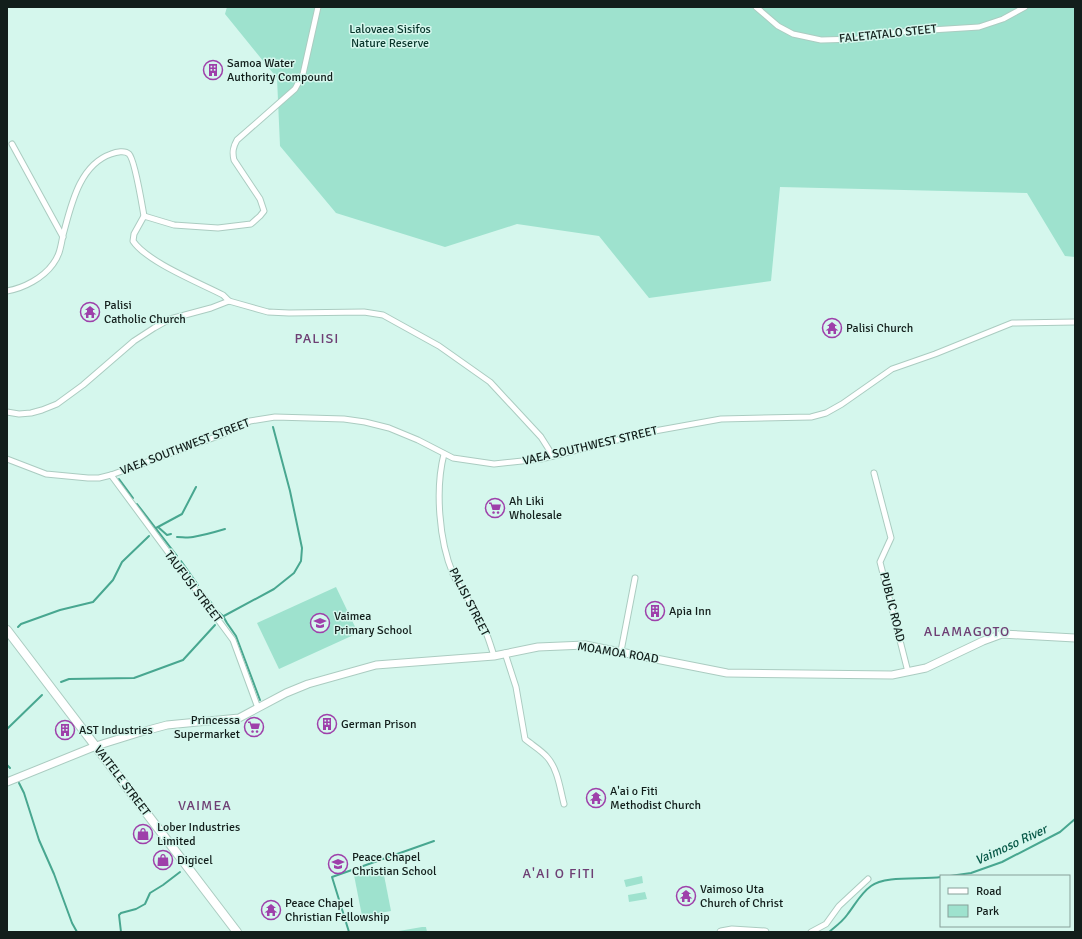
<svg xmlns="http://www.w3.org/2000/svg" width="1082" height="939" viewBox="0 0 1082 939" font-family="Signika,sans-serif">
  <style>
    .green { fill: #9ee2ce }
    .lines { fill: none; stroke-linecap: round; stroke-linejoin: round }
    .stream { stroke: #48a790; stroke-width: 2 }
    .street-casing { stroke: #abccc1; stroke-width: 7 }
    .secondary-casing { stroke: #abccc1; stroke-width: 9 }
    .primary-casing { stroke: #abccc1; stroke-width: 10 }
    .street { stroke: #fff; stroke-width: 5 }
    .secondary { stroke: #fff; stroke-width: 7 }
    .primary { stroke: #fff; stroke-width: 8 }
    .labels { text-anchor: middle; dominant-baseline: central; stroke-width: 3; stroke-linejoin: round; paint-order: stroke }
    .park-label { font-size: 12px; fill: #09362c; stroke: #d5f7ed }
    .street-label { font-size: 12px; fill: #121e1b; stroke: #d5f7ed }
    .poi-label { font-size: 12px; fill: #121e1b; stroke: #d5f7ed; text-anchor: start }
    .water-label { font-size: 13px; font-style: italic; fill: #095a49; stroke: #d5f7ed }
    .quarter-label { font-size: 14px; letter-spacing: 1px; fill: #6e3f74; stroke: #d5f7ed }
  </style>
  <rect width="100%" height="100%" fill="#d5f7ed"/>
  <g class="green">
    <polygon points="227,7 1075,7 1075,257 1065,256 1027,193 780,187 771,281 649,298 599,236 517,224 445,247 336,213 280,146 277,78 225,14"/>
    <polygon points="336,587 358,633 279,669 257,623"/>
    <polygon points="383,870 391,911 362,916 354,875"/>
    <polygon points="642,876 643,883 626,887 624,880"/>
    <polygon points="645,892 647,899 629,902 628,895"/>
    <polygon points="426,927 427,932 393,932 422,927"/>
  </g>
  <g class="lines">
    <g class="stream">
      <polyline points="119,479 133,498"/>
      <polyline points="137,504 177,556"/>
      <polyline points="158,527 167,535 171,534"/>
      <polyline points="156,528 182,514 196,487"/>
      <path d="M177,537C182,537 189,538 193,537C204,535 215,532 225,529"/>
      <polyline points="181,561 198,585"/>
      <polyline points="201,590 213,605"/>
      <polyline points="216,610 223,616 227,623 236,636 260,700"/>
      <polyline points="222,617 274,589 294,573 301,561 302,548 290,491 273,427"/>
      <polyline points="18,627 21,624 60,610 93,602 113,580 122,562 149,536"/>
      <polyline points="61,682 69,679 134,678 183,660 215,625"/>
      <polyline points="7,729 42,695"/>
      <polyline points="7,765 10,768"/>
      <polyline points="19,783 24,793 39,840 54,874 72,923 77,932"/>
      <polyline points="950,876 971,873 1002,862 1060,832 1075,819"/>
      <polyline points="121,932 119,915 121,913 136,909 145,904 150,893 163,885 180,872"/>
      <polyline points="349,932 332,877 434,841"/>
      <path d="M829,932C835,927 843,921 847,915C855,905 860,894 871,886C885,875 922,880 941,877"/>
    </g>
    <defs>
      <g id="street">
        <polyline points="756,7 778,26 793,34 821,40 857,39 899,32 979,27 1003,19 1025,7"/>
        <polyline points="12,144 63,237"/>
        <path d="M7,291C24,288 43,278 53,264C60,255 61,245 63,235C71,206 79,165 111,154C116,152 125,150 129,154C135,160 142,205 144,216"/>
        <path d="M229,301L223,295C200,283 147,262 133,241L134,234L144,216L174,225L218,228L251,224L260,216L264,211L260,199L234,160C232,152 233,147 237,140L295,89L303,74L318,7"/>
        <polyline points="7,412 19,414 31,413 42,410 57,404 83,385 134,341 154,328 170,319 211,308 229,301 268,312 289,313 364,312 383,315 439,346 490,382 541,437 553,456"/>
        <path d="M444,454C435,489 439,541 453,574C460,590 472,603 480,619C486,630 490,643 494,656"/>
        <polyline points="7,459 46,474 88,478 99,478 111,475 221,435 250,421 275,417 344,419 365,422 389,428 418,440 453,458 494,464 541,459 649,432 721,419 811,417 826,413 842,404 892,369 935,354 1012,323 1075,322"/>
        <polyline points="874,473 891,538 880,562 908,672"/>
        <polyline points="111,475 233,640 258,708"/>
        <polyline points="621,651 635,578"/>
        <path d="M505,653L516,687L525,739C532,745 541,750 547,757C558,769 560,789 564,804"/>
        <polyline points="811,932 826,924 839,906 868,879"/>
      </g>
      <g id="secondary">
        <polyline points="7,782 96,746 141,732 167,725 239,718 286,693 308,684 376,665 494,656 538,647 585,645 727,673 892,675 926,668 983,641 1002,634 1075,638"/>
        <polyline points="721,932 732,930 765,932"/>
      </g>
      <polyline id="primary" points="7,630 237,932"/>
    </defs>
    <use href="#street" class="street-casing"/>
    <use href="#secondary" class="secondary-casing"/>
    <use href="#primary" class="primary-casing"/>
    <use href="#street" class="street"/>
    <use href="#secondary" class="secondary"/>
    <use href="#primary" class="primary"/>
  </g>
  <defs>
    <symbol id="building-ring" viewBox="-11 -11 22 22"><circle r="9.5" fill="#d5f7ed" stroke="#9e40aa" stroke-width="1.5"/><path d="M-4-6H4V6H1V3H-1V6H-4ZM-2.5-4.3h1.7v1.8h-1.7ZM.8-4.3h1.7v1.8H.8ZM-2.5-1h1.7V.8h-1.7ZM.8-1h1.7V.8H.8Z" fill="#9e40aa"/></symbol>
    <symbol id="temple-ring" viewBox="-11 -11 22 22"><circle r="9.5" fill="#d5f7ed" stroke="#9e40aa" stroke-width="1.5"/><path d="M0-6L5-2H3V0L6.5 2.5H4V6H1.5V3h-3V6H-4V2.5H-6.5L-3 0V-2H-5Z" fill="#9e40aa"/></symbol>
    <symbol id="supermarket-ring" viewBox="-11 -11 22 22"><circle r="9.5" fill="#d5f7ed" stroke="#9e40aa" stroke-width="1.5"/><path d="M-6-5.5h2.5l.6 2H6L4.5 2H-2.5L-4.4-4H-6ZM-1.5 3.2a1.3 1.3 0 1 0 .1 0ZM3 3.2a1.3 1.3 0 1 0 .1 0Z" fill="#9e40aa"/></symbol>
    <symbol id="school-ring" viewBox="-11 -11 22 22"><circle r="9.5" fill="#d5f7ed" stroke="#9e40aa" stroke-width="1.5"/><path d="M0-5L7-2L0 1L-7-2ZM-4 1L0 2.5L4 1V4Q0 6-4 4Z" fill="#9e40aa"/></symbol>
    <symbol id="shop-ring" viewBox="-11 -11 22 22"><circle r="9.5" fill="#d5f7ed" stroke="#9e40aa" stroke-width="1.5"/><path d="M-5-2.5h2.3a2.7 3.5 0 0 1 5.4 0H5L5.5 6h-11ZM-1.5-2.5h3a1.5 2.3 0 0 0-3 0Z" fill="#9e40aa"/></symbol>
  </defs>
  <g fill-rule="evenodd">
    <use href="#building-ring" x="202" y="59" width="22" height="22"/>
    <use href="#temple-ring" x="79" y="301" width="22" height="22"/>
    <use href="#temple-ring" x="821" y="317" width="22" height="22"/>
    <use href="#supermarket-ring" x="484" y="497" width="22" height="22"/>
    <use href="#building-ring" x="644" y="600" width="22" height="22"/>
    <use href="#school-ring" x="309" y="612" width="22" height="22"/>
    <use href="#building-ring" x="316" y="713" width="22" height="22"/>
    <use href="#supermarket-ring" x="243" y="716" width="22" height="22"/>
    <use href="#building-ring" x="54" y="719" width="22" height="22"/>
    <use href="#temple-ring" x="585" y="787" width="22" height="22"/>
    <use href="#shop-ring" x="132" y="823" width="22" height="22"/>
    <use href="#shop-ring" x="152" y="849" width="22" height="22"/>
    <use href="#school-ring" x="327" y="853" width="22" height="22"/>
    <use href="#temple-ring" x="675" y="885" width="22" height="22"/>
    <use href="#temple-ring" x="260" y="899" width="22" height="22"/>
  </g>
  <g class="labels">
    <g class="park-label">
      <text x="390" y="29">Lalovaea Sisifos<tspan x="390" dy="14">Nature Reserve</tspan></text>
    </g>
    <g class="street-label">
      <text transform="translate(888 34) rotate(-6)">FALETATALO STEET</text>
      <text transform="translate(590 446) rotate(-13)">VAEA SOUTHWEST STREET</text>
      <text transform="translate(185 447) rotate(-21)">VAEA SOUTHWEST STREET</text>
      <text transform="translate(193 587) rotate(53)">TAUFUSI STREET</text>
      <text transform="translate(469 602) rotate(63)">PALISI STREET</text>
      <text transform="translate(892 607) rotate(76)">PUBLIC ROAD</text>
      <text transform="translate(618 653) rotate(9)">MOAMOA ROAD</text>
      <text transform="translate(122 781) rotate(53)">VAITELE STREET</text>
    </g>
    <g class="poi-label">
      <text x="227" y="63">Samoa Water<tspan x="227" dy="14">Authority Compound</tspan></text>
      <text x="104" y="305">Palisi<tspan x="104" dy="14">Catholic Church</tspan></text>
      <text x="846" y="328">Palisi Church</text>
      <text x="509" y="501">Ah Liki<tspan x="509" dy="14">Wholesale</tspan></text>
      <text x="669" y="611">Apia Inn</text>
      <text x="334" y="616">Vaimea<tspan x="334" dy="14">Primary School</tspan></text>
      <text x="240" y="720" text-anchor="end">Princessa<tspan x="240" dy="14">Supermarket</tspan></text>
      <text x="341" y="724">German Prison</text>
      <text x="79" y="730">AST Industries</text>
      <text x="610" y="791">A'ai o Fiti<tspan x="610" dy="14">Methodist Church</tspan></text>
      <text x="157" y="827">Lober Industries<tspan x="157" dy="14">Limited</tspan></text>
      <text x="352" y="857">Peace Chapel<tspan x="352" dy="14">Christian School</tspan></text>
      <text x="177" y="860">Digicel</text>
      <text x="700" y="889">Vaimoso Uta<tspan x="700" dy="14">Church of Christ</tspan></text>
      <text x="285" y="903">Peace Chapel<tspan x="285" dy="14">Christian Fellowship</tspan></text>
    </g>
    <g class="water-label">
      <text transform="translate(1011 845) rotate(-25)">Vaimoso River</text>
    </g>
    <g class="quarter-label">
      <text x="317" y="338">PALISI</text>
      <text x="967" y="631">ALAMAGOTO</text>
      <text x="205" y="805">VAIMEA</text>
      <text x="559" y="873">A'AI O FITI</text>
    </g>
  </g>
  <rect width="1082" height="939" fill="none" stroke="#121e1b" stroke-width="16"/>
  <rect x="940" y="875" width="130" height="52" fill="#d5f7ed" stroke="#87a099"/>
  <rect x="948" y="888" width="20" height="6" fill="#ffffff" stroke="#87a099"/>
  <text x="976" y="895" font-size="12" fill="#121e1b">Road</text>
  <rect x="948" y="905" width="20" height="12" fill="#9ee2ce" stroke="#87a099"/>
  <text x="976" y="915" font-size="12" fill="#121e1b">Park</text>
</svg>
